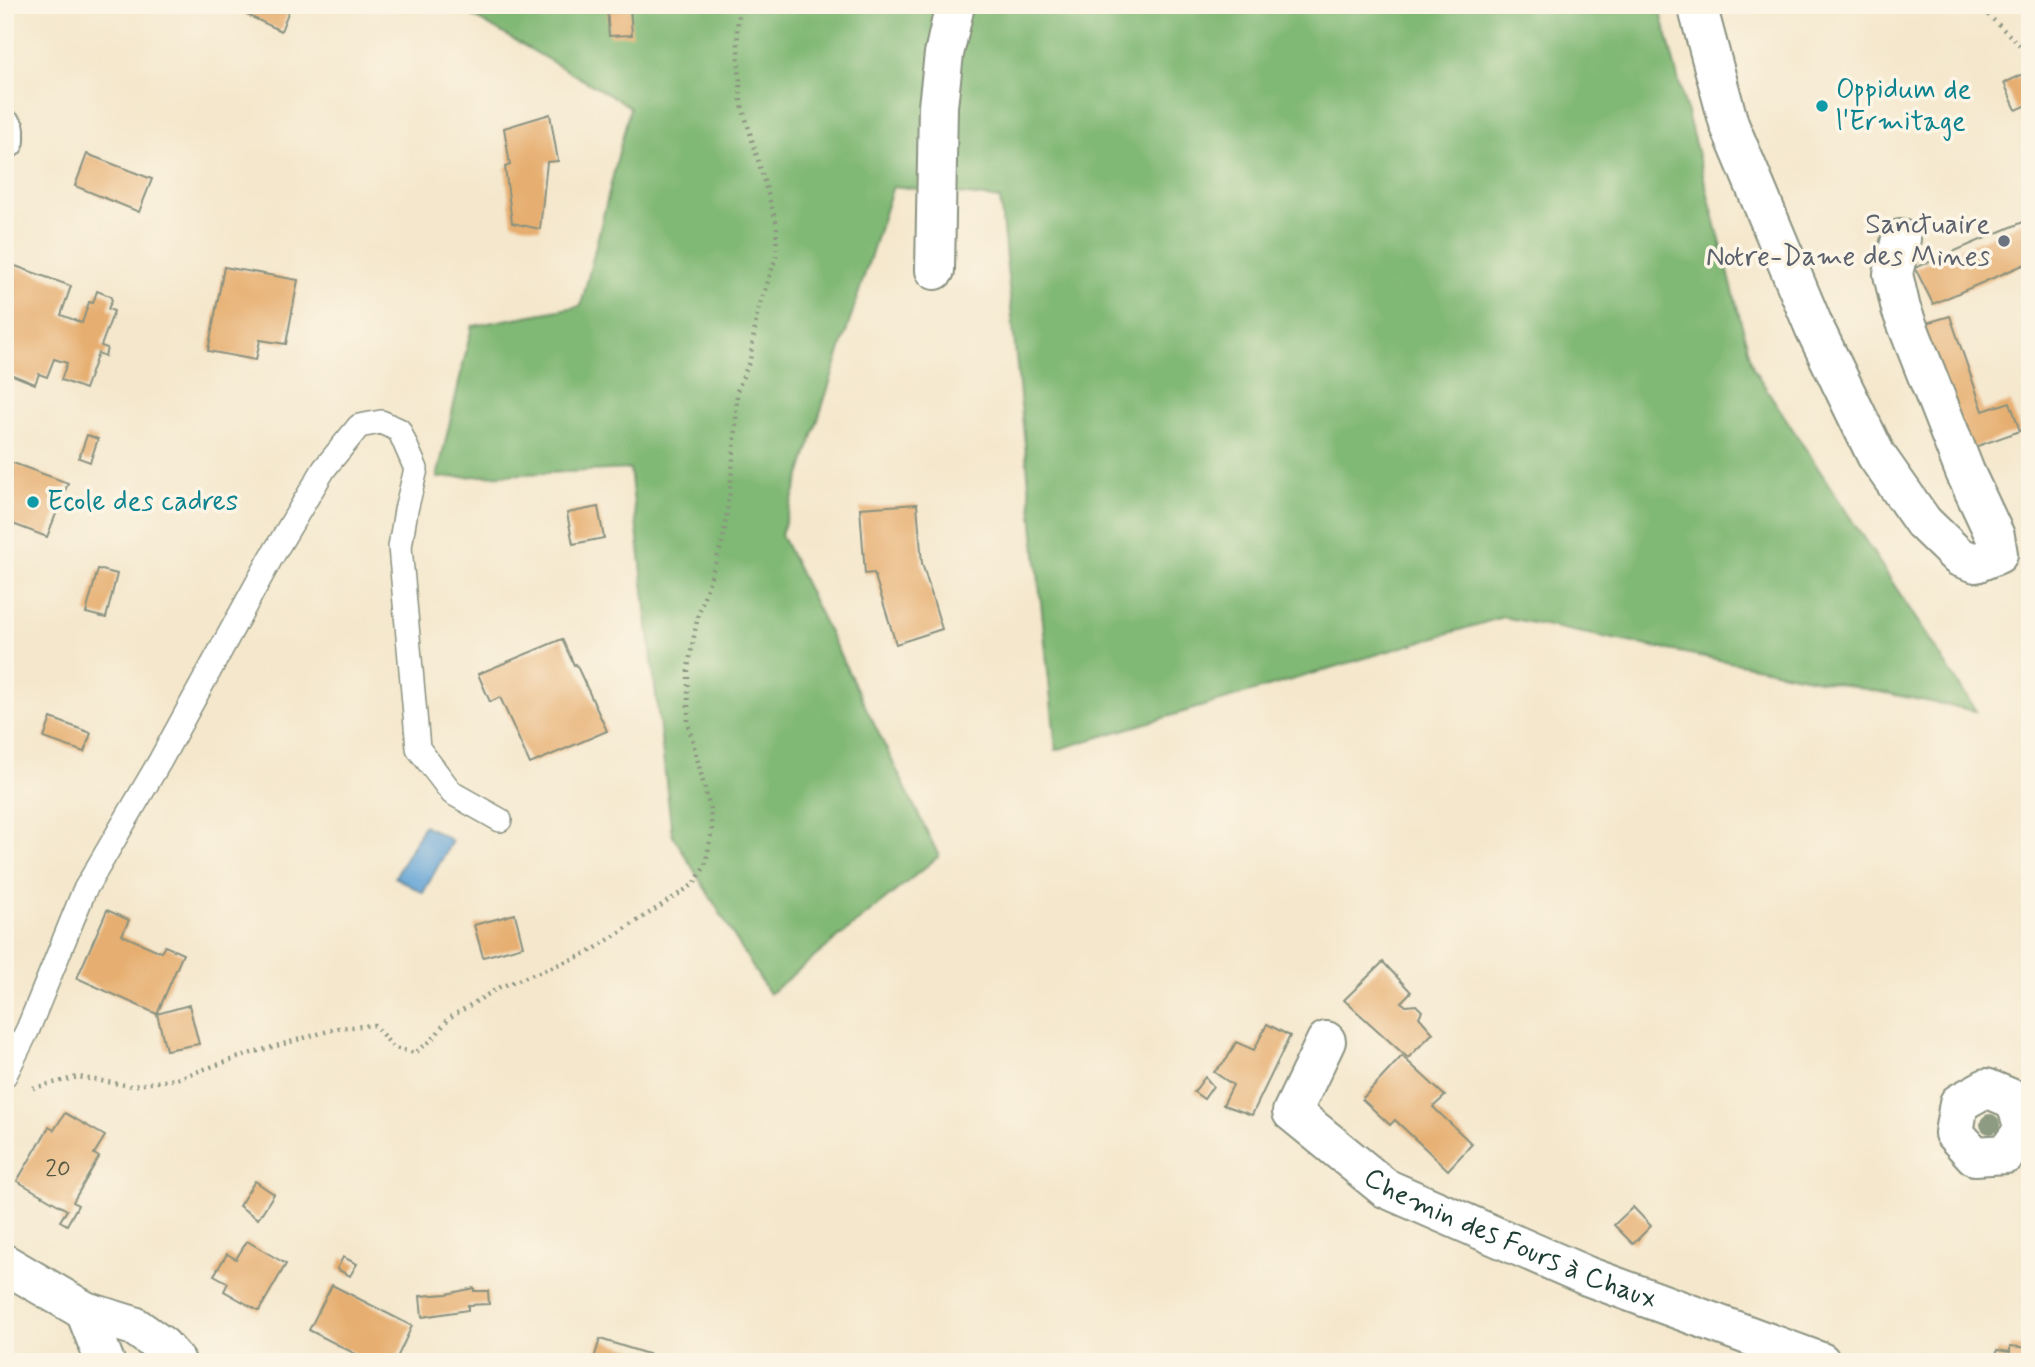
<svg xmlns="http://www.w3.org/2000/svg" width="2035" height="1367" viewBox="0 0 2035 1367" font-family="Mynerve,sans-serif">
  <style>
    .forest { fill: #80b874; stroke: #507a54; stroke-width: 2 }
    .water { fill: #62a3d5; stroke: #407084; stroke-width: 2 }
    .building { fill: #e6ae70 }
    .lines { fill: none; stroke-linecap: round; stroke-linejoin: round }
    .service-casing { stroke: #8a9280; stroke-width: 26 }
    .minor-casing { stroke: #8a9280; stroke-width: 42 }
    .path { stroke: #8a9280; stroke-width: 4.5; stroke-dasharray: 2 5; stroke-linecap: butt }
    .service { stroke: #fff; stroke-width: 23 }
    .minor { stroke: #fff; stroke-width: 38 }
    .tree { fill: #8d9b82 }
    .culture-dot { fill: #0f9aa8; stroke: #fcf5e5; stroke-width: 2.5 }
    .worship-dot { fill: #6b7280; stroke: #fcf5e5; stroke-width: 2.5 }
    .labels { text-anchor: middle; dominant-baseline: central; stroke-width: 7; stroke-linejoin: round; paint-order: stroke }
    .number-label { font-size: 24px; fill: #515943 }
    .culture-label { font-size: 28px; fill: #0d838f; stroke: #fcf5e5; text-anchor: start }
    .worship-label { font-size: 28px; fill: #5b616d; stroke: #fcf5e5; text-anchor: end }
    .street-label { font-size: 28px; fill: #1f3d34; stroke: #fcf5e5 }
  </style>
  <rect width="100%" height="100%" fill="#fcf5e5"/>
  <filter id="ink" filterUnits="userSpaceOnUse"><feTurbulence type="fractalNoise" baseFrequency=".0143" numOctaves="2"/><feDisplacementMap in="SourceGraphic" scale="14" xChannelSelector="R" yChannelSelector="G"/><feConvolveMatrix kernelMatrix="1 2 1 2 8 2 1 2 1" color-interpolation-filters="sRGB"/></filter>
  <filter id="wash" filterUnits="userSpaceOnUse"><feTurbulence type="fractalNoise" baseFrequency=".00686" numOctaves="4" result="noise"/><feDisplacementMap in="SourceGraphic" scale="28" xChannelSelector="R" yChannelSelector="G"/><feGaussianBlur stdDeviation="1.57" result="paint"/><feColorMatrix in="noise" values="0 0 0 0 0 0 0 0 0 0 0 0 0 0 0 0 0 1.4 0 .05"/><feComposite in="paint" operator="in"/></filter>
  <g filter="url(#wash)">
    <rect width="100%" height="100%" fill="#f4e7cc"/>
    <polygon class="forest" points="454,5 1659,5 1753,368 1976,711 1503,617 1056,750 1000,199 893,186 781,535 939,856 769,994 672,834 630,469 437,478 472,326 581,306 630,107"/>
    <polygon class="water" points="424,825 452,841 423,893 395,877"/>
    <g id="blocks">
      <g class="building">
        <polygon points="226,5 291,5 281,31"/>
        <polygon points="630,5 632,35 609,36 607,7"/>
        <polygon points="2028,72 2030,76 2030,104 2016,110 2004,83"/>
        <polygon points="550,114 558,161 547,162 540,229 512,223 505,167 510,165 504,128"/>
        <polygon points="87,154 152,179 139,212 75,186"/>
        <polygon points="2030,219 2030,262 1933,304 1915,268"/>
        <polygon points="7,263 71,286 61,315 82,323 89,302 93,303 97,291 110,296 112,300 108,309 114,311 101,346 107,348 105,356 98,353 85,389 61,380 67,363 54,359 47,377 39,374 35,384 5,372 5,268"/>
        <polygon points="224,267 298,280 286,344 260,340 256,360 208,351"/>
        <polygon points="1950,316 1983,411 2010,402 2020,431 1961,452 1920,325"/>
        <polygon points="87,435 98,439 90,462 79,458"/>
        <polygon points="5,460 68,483 47,537 5,521"/>
        <polygon points="917,504 922,563 942,629 896,644 874,573 865,574 860,508"/>
        <polygon points="598,507 604,538 573,544 567,513"/>
        <polygon points="98,569 117,574 106,618 86,613"/>
        <polygon points="562,639 574,665 576,664 607,731 530,764 500,697 490,702 478,674"/>
        <polygon points="51,718 91,733 84,752 44,738"/>
        <polygon points="107,910 129,920 122,935 161,952 165,946 183,954 157,1014 189,1005 199,1044 166,1050 157,1014 77,978"/>
        <polygon points="515,914 523,946 483,957 474,925"/>
        <polygon points="1383,962 1411,992 1401,1002 1406,1006 1416,1005 1422,1011 1419,1017 1433,1033 1408,1058 1344,1000"/>
        <polygon points="1267,1024 1290,1036 1252,1115 1223,1105 1233,1085 1214,1072 1227,1059 1236,1042 1254,1050"/>
        <polygon points="1402,1056 1445,1096 1433,1107 1472,1144 1448,1170 1395,1120 1390,1125 1362,1099"/>
        <polygon points="1205,1077 1213,1086 1204,1099 1194,1092"/>
        <polygon points="65,1113 105,1136 94,1154 99,1157 73,1202 78,1205 67,1225 60,1221 67,1210 17,1181 49,1127 54,1130"/>
        <polygon points="255,1181 274,1194 258,1219 239,1206"/>
        <polygon points="1633,1207 1651,1226 1633,1244 1614,1225"/>
        <polygon points="247,1241 286,1264 259,1311 224,1291 228,1283 214,1275 227,1254 236,1259"/>
        <polygon points="343,1257 357,1264 350,1276 337,1269"/>
        <polygon points="332,1285 412,1326 395,1362 371,1362 309,1330"/>
        <polygon points="474,1288 474,1291 488,1291 489,1304 468,1305 468,1310 422,1317 420,1296 447,1294"/>
        <polygon points="600,1339 670,1361 669,1362 593,1362"/>
        <polygon points="2010,1346 2030,1348 2030,1362 1996,1362 1997,1350 2010,1352"/>
      </g>
    </g>
  </g>
  <g filter="url(#ink)">
    <use href="#blocks" fill-opacity="0" stroke="#8a9280" stroke-width="2"/>
    <g class="lines">
      <defs>
        <polyline id="service" points="5,1075 28,1029 84,891 160,761 271,558 324,469 359,426 381,422 399,430 416,469 406,510 400,547 418,748 452,793 500,820"/>
        <g id="minor">
          <polyline points="1697,5 1729,124 1814,327 1876,455 1923,522 1959,557 1976,563 1998,554 1995,536 1965,472 1901,309 1893,274 1901,239"/>
          <polyline points="5,130 5,140"/>
          <polyline points="935,270 938,106 944,54 955,5"/>
          <path id="s1" d="M1326,1041L1292,1112L1385,1188L1587,1276L1821,1362"/>
          <polyline points="2024,1129 2006,1154 1975,1156 1954,1133 1959,1103 1986,1088 2015,1100 2024,1129 2030,1134"/>
          <polyline points="5,1264 85,1311 134,1326 162,1346 176,1362"/>
          <polyline points="85,1311 105,1362"/>
        </g>
      </defs>
      <use href="#service" class="service-casing"/>
      <use href="#minor" class="minor-casing"/>
      <g class="path">
        <polyline points="1978,5 2030,55"/>
        <polyline points="33,1088 78,1077 131,1086 176,1079 248,1054 339,1028 374,1025 394,1048 415,1053 432,1040 449,1018 500,987 588,953 694,884 705,866 712,831 710,809 688,723 688,668 698,615 723,540 730,491 736,427 737,391 750,360 757,314 776,257 777,225 741,102 737,28 740,5"/>
      </g>
      <use href="#service" class="service"/>
      <use href="#minor" class="minor"/>
    </g>
    <circle class="tree" cx="1990" cy="1124" r="10"/>
  </g>
  <g class="culture-dot">
    <circle cx="1822" cy="106" r="7"/>
    <circle cx="33" cy="502" r="7"/>
  </g>
  <circle class="worship-dot" cx="2004" cy="241" r="7"/>
  <g class="labels">
    <g class="number-label">
      <text x="58" y="1169">20</text>
    </g>
    <g class="culture-label">
      <text x="1836" y="90">Oppidum de<tspan x="1836" dy="32">l'Ermitage</tspan></text>
      <text x="47" y="502">Ecole des cadres</text>
    </g>
    <g class="worship-label">
      <text x="1990" y="225">Sanctuaire<tspan x="1990" dy="32">Notre-Dame des Mines</tspan></text>
    </g>
    <g class="street-label">
      <text stroke="none"><textPath href="#s1" startOffset="334">Chemin des Fours à Chaux</textPath></text>
    </g>
  </g>
  <rect width="2035" height="1367" fill="none" stroke="#fcf5e5" stroke-width="28"/>
</svg>
